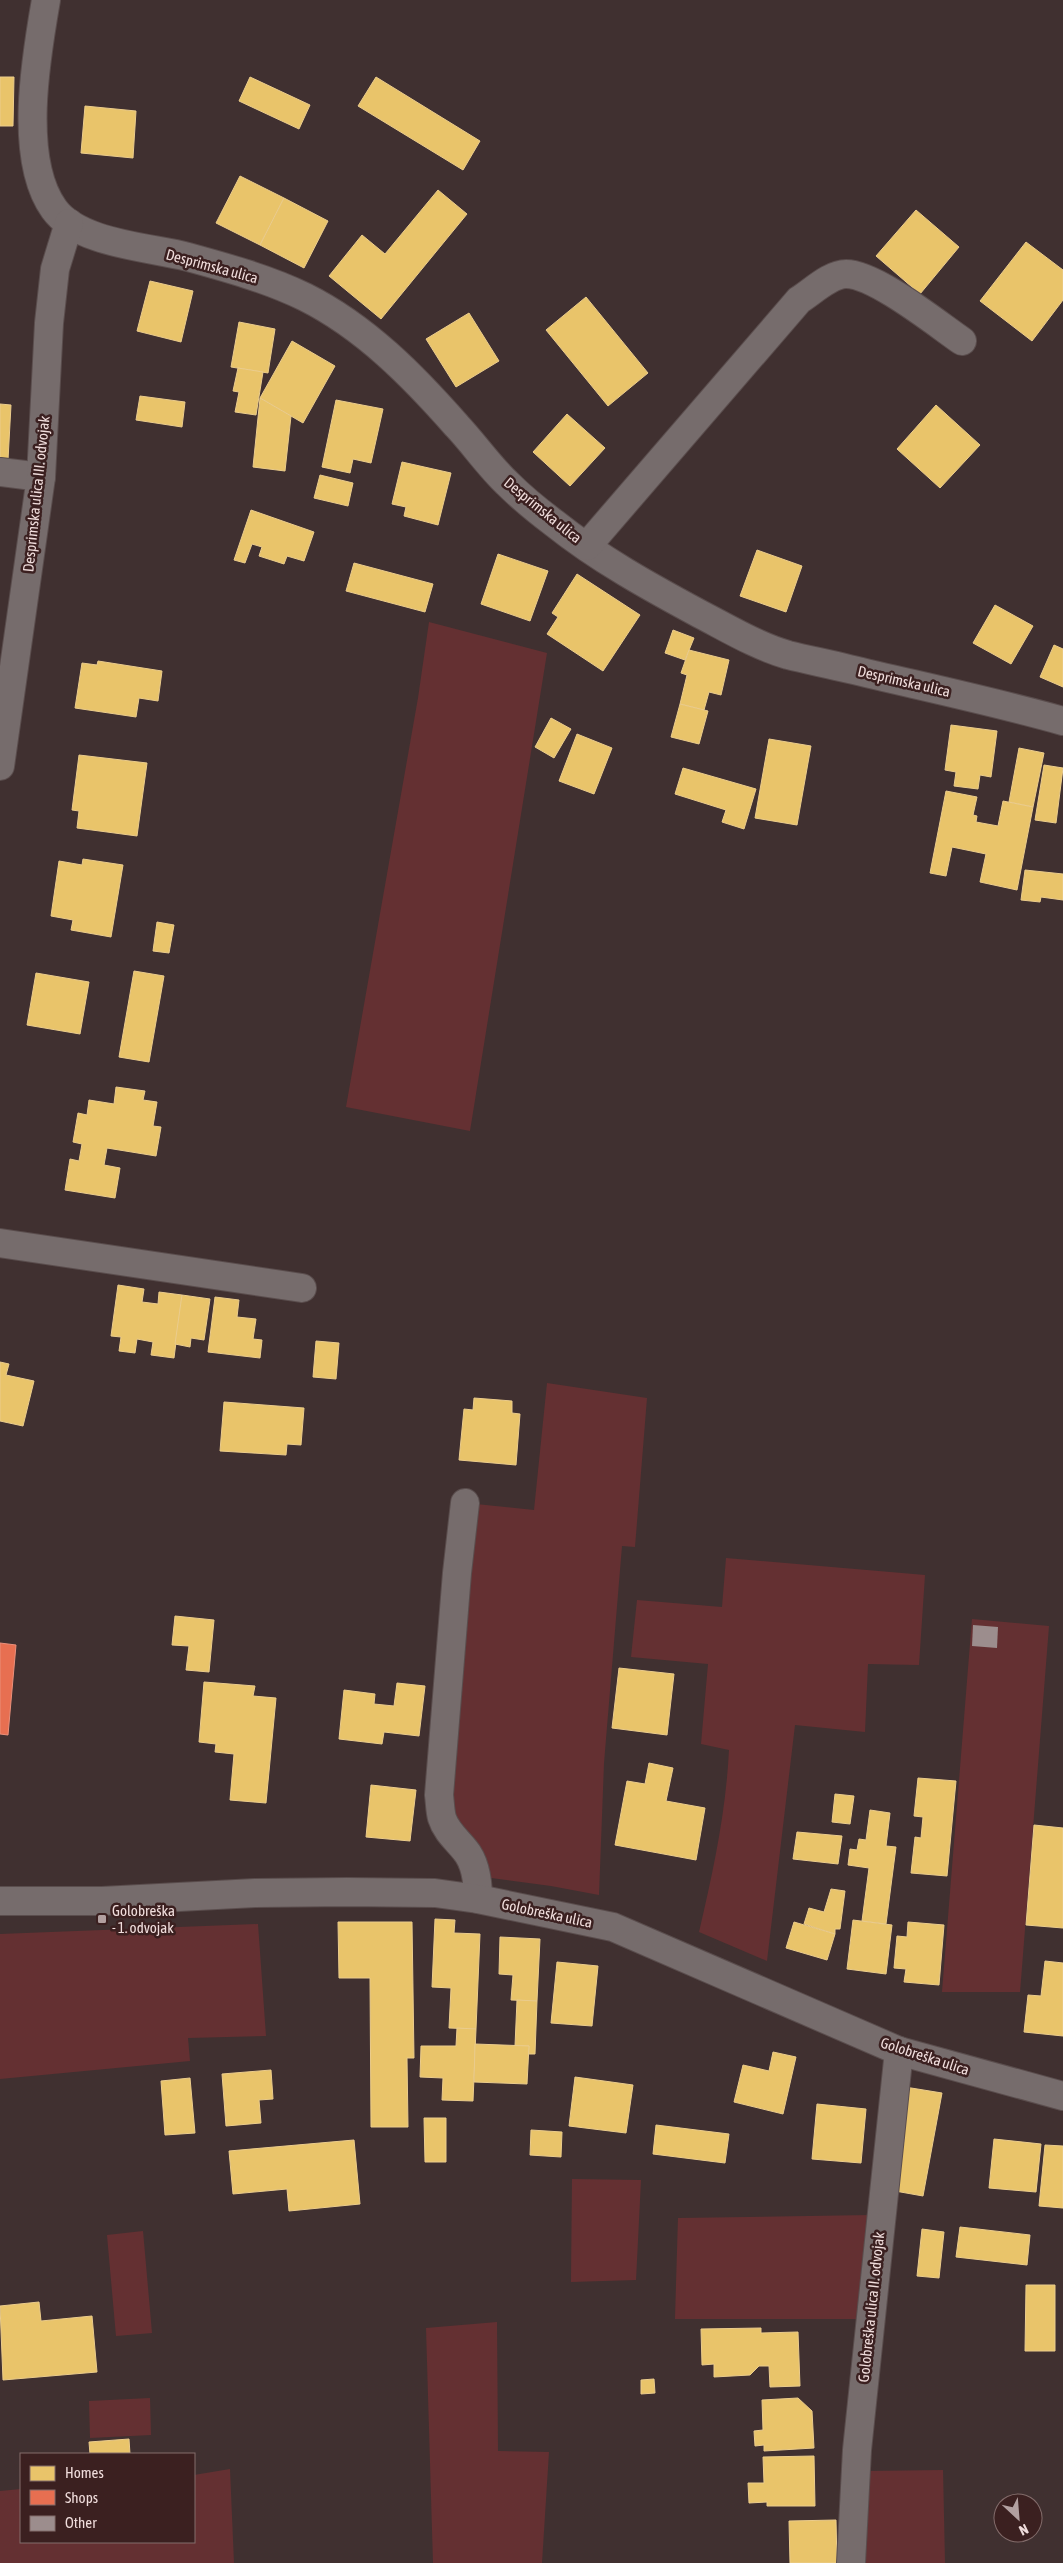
<svg xmlns="http://www.w3.org/2000/svg" width="1063" height="2563" viewBox="0 0 1063 2563" font-family="'Asap Condensed',sans-serif">
  <style>
    .green { fill: #643032 }
    .homes { fill: #e9c46a; stroke: #ebcc8c }
    .shops { fill: #e76f51; stroke: #ea907b }
    .building { fill: #9c8d8d }
    .lines { fill: none; stroke-linecap: round; stroke-linejoin: round }
    .minor-casing { stroke: #5a4d4d; stroke-width: 30 }
    .minor { stroke: #766c6c; stroke-width: 28 }
    .poi-dot { fill: #b2a0a0; stroke: #3b2020; stroke-width: 2 }
    .labels { text-anchor: middle; dominant-baseline: central; stroke-width: 5; stroke-linejoin: round; paint-order: stroke }
    .street-label { font-size: 15px; fill: #f0dddc; stroke: #3b2020 }
    .poi-label { font-size: 15px; fill: #f0dddc; stroke: #3b2020; text-anchor: start }
  </style>
  <rect width="100%" height="100%" fill="#403030"/>
  <g class="green">
    <polygon points="429,622 547,653 470,1131 346,1107 418,698"/>
    <polygon points="547,1383 647,1398 635,1547 622,1546 604,1763 599,1895 551,1886 484,1877 450,1820 476,1504 534,1510"/>
    <path d="M726,1558L925,1575L919,1665L868,1664L865,1732L795,1725L767,1961L699,1932C713,1872 726,1812 729,1750L701,1744L708,1664L631,1657L637,1600L722,1607Z"/>
    <polygon points="972,1619 1049,1626 1020,1992 942,1992"/>
    <polygon points="258,1924 266,2036 188,2038 190,2061 0,2079 0,1934"/>
    <polygon points="572,2179 641,2180 636,2280 571,2282"/>
    <polygon points="872,2215 863,2319 675,2319 678,2218"/>
    <polygon points="143,2231 152,2333 116,2336 107,2235"/>
    <polygon points="497,2322 498,2451 549,2452 542,2563 433,2563 426,2328"/>
    <polygon points="150,2398 151,2435 90,2438 89,2401"/>
    <polygon points="230,2469 234,2563 0,2563 0,2491 21,2489 21,2542 194,2542 194,2475"/>
    <polygon points="943,2470 945,2563 863,2563 868,2471"/>
  </g>
  <g class="homes">
    <polygon points="0,77 14,77 13,126 0,126"/>
    <polygon points="250,77 310,105 299,129 239,101"/>
    <polygon points="376,77 480,141 463,170 358,106"/>
    <polygon points="85,106 136,111 133,158 81,153"/>
    <polygon points="240,176 284,198 260,245 216,223"/>
    <polygon points="438,190 467,214 381,319 329,276 362,235 385,254"/>
    <polygon points="284,198 328,221 304,268 260,245"/>
    <polygon points="916,210 959,247 920,294 876,256"/>
    <polygon points="1026,242 1063,270 1063,300 1032,341 980,301"/>
    <polygon points="150,281 193,291 181,342 137,331"/>
    <polygon points="586,297 648,373 608,406 546,330"/>
    <polygon points="469,313 499,361 456,387 426,339"/>
    <polygon points="239,322 275,329 268,373 231,367"/>
    <polygon points="292,341 335,366 303,423 260,398"/>
    <polygon points="238,368 263,372 256,415 235,412 239,392 233,391"/>
    <polygon points="140,396 185,402 182,427 136,420"/>
    <polygon points="260,398 291,416 285,471 253,467"/>
    <polygon points="336,400 383,409 371,463 353,459 350,473 322,467"/>
    <polygon points="0,404 11,405 8,460 0,459"/>
    <polygon points="936,405 980,445 940,488 897,449"/>
    <polygon points="567,414 605,448 570,486 533,452"/>
    <polygon points="402,462 451,473 438,525 404,516 406,507 392,504"/>
    <polygon points="320,475 353,483 348,506 314,498"/>
    <polygon points="251,510 314,532 304,561 287,556 284,564 259,556 262,547 252,544 245,563 234,560"/>
    <polygon points="757,550 802,566 786,612 740,596"/>
    <polygon points="498,554 548,571 530,621 481,604"/>
    <polygon points="354,563 433,584 425,612 346,591"/>
    <polygon points="577,574 640,615 603,671 547,634 558,617 552,613"/>
    <polygon points="995,605 1033,626 1011,664 973,643"/>
    <polygon points="673,630 694,638 685,660 665,653"/>
    <polygon points="1054,645 1063,649 1063,687 1040,677"/>
    <polygon points="689,650 729,660 721,695 709,692 704,710 680,704 687,675 681,673"/>
    <polygon points="98,661 162,671 158,701 139,698 136,717 75,708 82,663 97,665"/>
    <polygon points="680,704 708,711 699,744 671,737"/>
    <polygon points="551,718 571,729 554,758 535,747"/>
    <polygon points="951,725 997,731 991,777 980,775 978,789 954,786 956,772 945,770"/>
    <polygon points="577,734 612,748 594,794 559,781"/>
    <polygon points="769,739 811,746 797,825 755,818"/>
    <polygon points="1019,748 1044,753 1033,807 1009,802"/>
    <polygon points="79,755 147,763 137,836 77,828 79,811 72,810"/>
    <polygon points="1044,765 1063,768 1056,823 1035,820"/>
    <polygon points="683,768 756,789 744,829 722,822 726,810 675,794"/>
    <polygon points="946,791 977,797 973,815 977,816 976,822 998,826 1003,801 1033,807 1017,890 980,882 986,854 952,847 946,876 930,873"/>
    <polygon points="83,859 123,865 111,937 71,930 73,920 51,916 59,861 82,865"/>
    <polygon points="1025,870 1063,874 1063,900 1041,897 1040,902 1021,900"/>
    <polygon points="157,922 174,925 169,953 153,951"/>
    <polygon points="134,971 164,976 149,1062 119,1057"/>
    <polygon points="36,973 89,982 80,1034 27,1025"/>
    <polygon points="116,1087 145,1091 143,1100 157,1102 153,1126 161,1127 156,1156 107,1148 104,1165 120,1168 115,1198 65,1190 70,1159 79,1161 82,1144 73,1142 78,1113 87,1115 89,1100 114,1104"/>
    <polygon points="118,1285 144,1289 142,1302 158,1304 159,1292 182,1295 174,1358 151,1355 153,1342 137,1339 135,1353 119,1351 121,1337 111,1336"/>
    <polygon points="182,1295 210,1299 204,1340 191,1338 190,1347 175,1344"/>
    <polygon points="215,1297 239,1300 237,1317 256,1319 253,1339 262,1340 260,1358 208,1352"/>
    <polygon points="316,1341 339,1343 336,1379 313,1377"/>
    <polygon points="0,1362 9,1364 6,1375 34,1381 23,1426 0,1421"/>
    <polygon points="474,1398 512,1401 512,1413 520,1414 516,1465 459,1460 464,1409 473,1410"/>
    <polygon points="224,1402 304,1408 301,1445 287,1444 286,1455 220,1451"/>
    <polygon points="175,1616 214,1620 209,1672 186,1670 189,1646 172,1645"/>
    <polygon points="619,1668 674,1674 667,1735 612,1728"/>
    <polygon points="204,1682 255,1686 253,1696 276,1698 266,1803 230,1800 234,1754 215,1752 216,1744 199,1742"/>
    <polygon points="397,1683 425,1686 419,1736 384,1732 382,1744 339,1739 344,1690 375,1694 374,1704 394,1706"/>
    <polygon points="649,1763 673,1768 666,1801 705,1808 696,1860 615,1845 627,1781 645,1784"/>
    <polygon points="918,1778 956,1781 947,1876 911,1873 915,1837 921,1838 923,1817 914,1816"/>
    <polygon points="371,1785 416,1790 410,1841 366,1837"/>
    <polygon points="835,1794 854,1796 850,1824 832,1822"/>
    <polygon points="870,1810 890,1813 886,1846 896,1847 886,1924 862,1921 869,1868 848,1865 850,1849 857,1850 859,1839 866,1840"/>
    <polygon points="1034,1825 1063,1828 1063,1928 1026,1925"/>
    <polygon points="797,1832 842,1836 838,1864 793,1859"/>
    <polygon points="831,1889 845,1891 840,1929 835,1929 835,1934 804,1924 809,1908 824,1912"/>
    <polygon points="435,1919 455,1920 454,1933 480,1934 476,2029 449,2028 451,1988 432,1987"/>
    <polygon points="853,1920 892,1925 886,1974 847,1969"/>
    <polygon points="338,1922 412,1922 414,2058 407,2058 408,2127 371,2127 370,1978 339,1978"/>
    <polygon points="794,1922 835,1934 827,1960 786,1948"/>
    <polygon points="908,1922 944,1925 939,1985 904,1982 906,1969 894,1968 897,1936 907,1937"/>
    <polygon points="500,1937 540,1939 537,2001 511,2000 513,1975 499,1974"/>
    <polygon points="1045,1961 1063,1963 1063,2036 1024,2032 1028,1995 1041,1996"/>
    <polygon points="557,1962 598,1966 592,2026 551,2023"/>
    <polygon points="517,2000 537,2001 535,2054 528,2054 529,2046 515,2046"/>
    <polygon points="457,2028 476,2029 473,2101 442,2100 443,2078 420,2077 421,2046 456,2046"/>
    <polygon points="475,2044 529,2046 527,2084 474,2082"/>
    <polygon points="773,2052 796,2057 783,2114 734,2102 743,2065 769,2071"/>
    <polygon points="271,2070 273,2099 259,2100 261,2123 226,2126 222,2074"/>
    <polygon points="575,2077 633,2085 626,2133 569,2126"/>
    <polygon points="190,2078 195,2133 165,2135 161,2081"/>
    <polygon points="905,2087 942,2093 923,2196 895,2191 905,2137 897,2136"/>
    <polygon points="817,2104 866,2109 861,2163 812,2159"/>
    <polygon points="424,2118 446,2118 446,2162 425,2162"/>
    <polygon points="656,2125 729,2134 725,2163 653,2154"/>
    <polygon points="531,2130 562,2132 561,2157 530,2155"/>
    <polygon points="994,2139 1041,2144 1036,2192 989,2188"/>
    <polygon points="354,2140 360,2204 289,2211 287,2189 233,2194 229,2151"/>
    <polygon points="1045,2145 1063,2146 1063,2208 1039,2206"/>
    <polygon points="960,2227 1030,2235 1027,2265 956,2257"/>
    <polygon points="922,2229 944,2232 939,2278 917,2276"/>
    <polygon points="1026,2285 1055,2285 1055,2351 1025,2351"/>
    <polygon points="39,2302 41,2321 92,2316 97,2372 3,2380 0,2306"/>
    <polygon points="761,2328 761,2333 798,2332 800,2386 770,2387 769,2366 759,2366 750,2375 714,2377 714,2364 702,2365 701,2329"/>
    <polygon points="654,2379 655,2393 641,2394 641,2380"/>
    <polygon points="798,2398 812,2411 814,2448 764,2451 764,2445 755,2446 754,2431 763,2430 762,2400"/>
    <polygon points="129,2439 130,2454 90,2454 89,2442"/>
    <polygon points="814,2456 815,2506 767,2506 767,2502 749,2503 748,2483 764,2483 763,2457"/>
    <polygon points="836,2520 837,2563 790,2563 789,2521"/>
  </g>
  <polygon class="shops" points="0,1643 16,1645 8,1735 0,1734"/>
  <polygon class="building" points="973,1625 998,1627 997,1648 972,1646"/>
  <g class="lines">
    <defs>
      <g id="minor">
        <path d="M46,0C36,57 18,159 54,209C79,244 150,247 188,257C228,268 268,279 305,297C365,327 413,376 457,426C474,444 489,466 507,483C521,497 538,511 554,523C599,559 650,587 700,614C729,629 757,646 788,655C808,660 829,664 849,669C920,686 992,701 1063,721"/>
        <polyline points="0,472 41,477"/>
        <path d="M587,546L799,300C812,292 830,274 846,274C875,274 936,323 962,341"/>
        <polyline points="0,766 41,477 49,323 55,269 69,223"/>
        <polyline points="0,1243 302,1288"/>
        <path d="M465,1503L457,1573L439,1795C440,1802 440,1811 442,1818C446,1831 457,1840 465,1850C476,1863 478,1882 478,1899"/>
        <polyline points="0,1901 102,1901 255,1893 347,1892 435,1893 478,1899 613,1927 899,2051 1063,2096"/>
        <polyline points="851,2563 857,2450 899,2051"/>
      </g>
    </defs>
    <use href="#minor" class="minor-casing"/>
    <use href="#minor" class="minor"/>
  </g>
  <rect class="poi-dot" x="97" y="1914" width="10" height="10" rx="2.5"/>
  <g class="labels">
    <g class="street-label">
      <text transform="translate(212 266) rotate(15)">Desprimska ulica</text>
      <text transform="translate(36 494) rotate(-84)">Desprimska ulica III. odvojak</text>
      <text transform="translate(543 510) rotate(39)">Desprimska ulica</text>
      <text transform="translate(904 681) rotate(13)">Desprimska ulica</text>
      <text transform="translate(547 1913) rotate(12)">Golobreška ulica</text>
      <text transform="translate(925 2056) rotate(18)">Golobreška ulica</text>
      <text transform="translate(871 2307) rotate(-84)">Golobreška ulica II. odvojak</text>
    </g>
    <g class="poi-label">
      <text x="112" y="1910">Golobreška<tspan x="112" dy="17">- 1. odvojak</tspan></text>
    </g>
  </g>
  <rect x="20" y="2453" width="175" height="90" fill="#3b2020" stroke="#836c6b"/>
  <rect x="30" y="2466" width="25" height="15" fill="#e9c46a" stroke="#836c6b"/>
  <text x="65" y="2478" font-size="15" fill="#f0dddc">Homes</text>
  <rect x="30" y="2490" width="25" height="15" fill="#e76f51" stroke="#836c6b"/>
  <text x="65" y="2503" font-size="15" fill="#f0dddc">Shops</text>
  <rect x="30" y="2516" width="25" height="15" fill="#9c8d8d" stroke="#836c6b"/>
  <text x="65" y="2528" font-size="15" fill="#f0dddc">Other</text>
  <g transform="translate(1018 2518) rotate(154)"><circle r="24" fill="#3b2020" stroke="#836c6b"/>
  <path d="M0-4L9 19L0 12L-9 19Z" fill="#b2a0a0"/>
  <text y="-8" font-size="14" font-weight="bold" text-anchor="middle" fill="#f0dddc">N</text>
  </g>
</svg>
